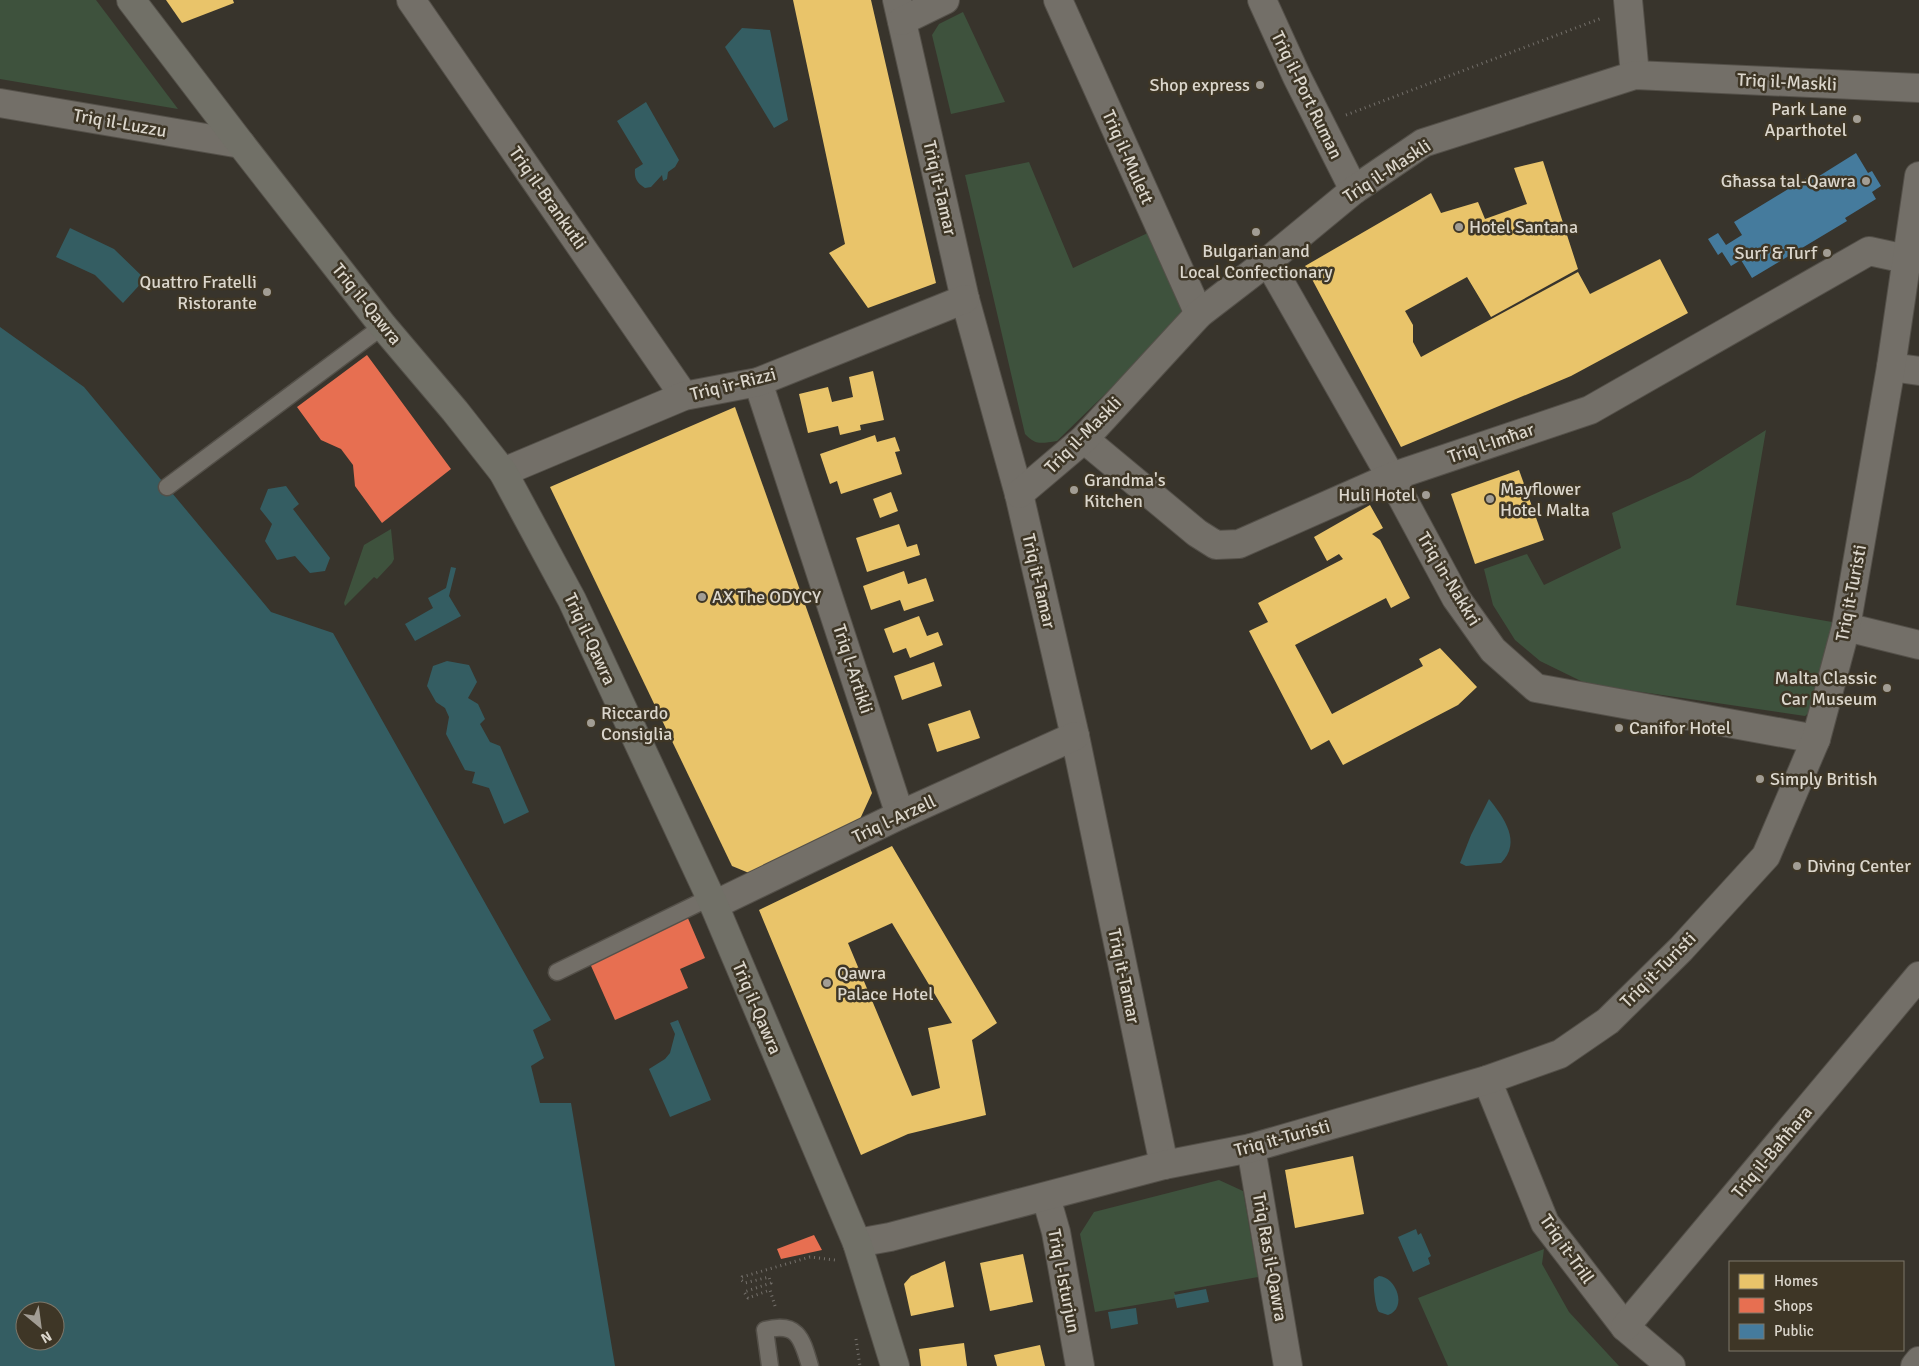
<svg xmlns="http://www.w3.org/2000/svg" width="1919" height="1366" viewBox="0 0 1919 1366" font-family="Signika,sans-serif">
  <style>
    .green { fill: #3e523d }
    .water { fill: #345d62; fill-rule: evenodd }
    .homes { fill: #e9c46a; fill-rule: evenodd }
    .shops { fill: #e76f51 }
    .public { fill: #457b9d }
    .lines { fill: none; stroke-linecap: round; stroke-linejoin: round }
    .lane-casing { stroke: #545049; stroke-width: 19 }
    .street-casing { stroke: #545049; stroke-width: 30 }
    .secondary-casing { stroke: #545049; stroke-width: 30 }
    .path { stroke: #74706b; stroke-width: 3; stroke-dasharray: 1 4; stroke-linecap: butt }
    .lane { stroke: #736f68; stroke-width: 16 }
    .street { stroke: #736f68; stroke-width: 28 }
    .secondary { stroke: #717067; stroke-width: 28 }
    .poi-dot { fill: #a29d94; stroke: #3e3626; stroke-width: 2 }
    .labels { text-anchor: middle; dominant-baseline: central; stroke-width: 5; stroke-linejoin: round; paint-order: stroke }
    .street-label { font-size: 18px; fill: #dbd6cc; stroke: #3e3626 }
    .poi-label { font-size: 18px; fill: #dbd6cc; stroke: #3e3626; text-anchor: start }
  </style>
  <rect width="100%" height="100%" fill="#38342c"/>
  <g class="green">
    <polygon points="0,0 96,0 178,109 0,79"/>
    <polygon points="963,12 1005,102 951,114 932,35 939,24"/>
    <path d="M1029,162L1073,268L1152,231L1184,307L1179,322L1057,441C1042,443 1036,446 1025,434L965,175Z"/>
    <polygon points="1766,430 1736,605 1832,622 1819,705 1805,716 1587,684 1540,661 1515,640 1493,605 1484,569 1527,554 1544,585 1621,548 1612,513 1690,478"/>
    <polygon points="391,529 394,559 392,563 377,579 374,577 345,606 344,603 364,545"/>
    <polygon points="1219,1180 1243,1191 1258,1277 1174,1292 1177,1298 1095,1312 1080,1234 1094,1212"/>
    <polygon points="1544,1249 1542,1264 1569,1312 1619,1366 1448,1366 1418,1298"/>
  </g>
  <g class="water">
    <polygon points="742,28 770,30 788,120 774,128 725,47"/>
    <path d="M646,102L679,160L675,167L668,172L667,179L663,181L662,175L651,187L645,188C637,183 634,178 635,169L643,164L617,121Z"/>
    <polygon points="70,228 114,249 145,279 123,303 95,275 56,257"/>
    <path d="M0,327L84,387L271,612L333,633L551,1020L533,1030L544,1058L531,1066L540,1103H571L615,1366H0ZM25,1311H55V1341H25Z"/>
    <polygon points="286,486 299,504 293,509 330,558 325,571 310,573 295,556 277,560 265,541 272,524 260,509 268,489"/>
    <polygon points="451,567 456,568 449,596 461,616 415,641 405,624 433,608 428,598 446,588"/>
    <polygon points="447,661 469,665 477,682 468,698 478,704 485,719 480,724 490,742 500,746 529,812 504,824 489,788 472,783 475,772 465,770 446,734 449,717 445,708 436,702 427,686 433,666"/>
    <path d="M1489,799C1504,818 1522,842 1501,863L1466,866L1460,863L1471,835Z"/>
    <polygon points="678,1020 711,1100 670,1117 649,1069 665,1059 670,1053 675,1034 670,1023"/>
    <polygon points="1416,1229 1418,1235 1421,1233 1431,1256 1428,1258 1430,1264 1413,1272 1398,1237"/>
    <path d="M1379,1276C1396,1277 1408,1308 1388,1315L1379,1312C1375,1308 1373,1285 1374,1279Z"/>
    <polygon points="1206,1289 1209,1302 1177,1308 1174,1295"/>
    <polygon points="1136,1308 1138,1324 1111,1329 1108,1312"/>
  </g>
  <g class="homes">
    <polygon points="166,0 233,0 234,3 182,23"/>
    <polygon points="793,0 871,0 936,283 868,308 829,253 845,244"/>
    <polygon points="1543,161 1578,269 1491,317 1467,277 1405,311 1413,325 1413,342 1421,357 1578,272 1590,294 1660,259 1688,313 1571,376 1401,447 1305,266 1431,193 1441,213 1478,202 1485,219 1527,204 1514,168"/>
    <polygon points="873,371 884,420 860,425 861,430 840,435 838,426 808,433 799,394 828,387 832,402 853,397 849,377"/>
    <polygon points="735,407 872,793 860,819 749,873 732,866 550,487"/>
    <polygon points="875,435 877,442 895,437 900,451 895,452 902,474 841,494 837,481 830,484 820,454"/>
    <polygon points="1519,470 1544,540 1475,564 1451,494"/>
    <polygon points="891,492 898,511 880,518 873,499"/>
    <polygon points="1370,505 1383,528 1372,534 1380,540 1410,598 1391,608 1386,598 1295,645 1332,714 1423,666 1419,659 1440,648 1477,687 1458,705 1343,765 1329,740 1311,750 1249,631 1268,622 1258,603 1343,559 1339,554 1327,561 1314,537"/>
    <polygon points="899,524 907,547 917,544 920,555 867,572 856,538"/>
    <polygon points="904,571 908,584 926,578 934,601 904,611 900,600 871,610 863,586"/>
    <polygon points="919,616 927,636 938,632 943,645 910,658 906,648 893,653 884,629"/>
    <polygon points="934,662 942,686 902,700 894,676"/>
    <polygon points="970,710 980,738 937,752 928,724"/>
    <path d="M892,846L997,1023L972,1040L986,1115L908,1134L861,1155L759,910ZM892,923L952,1023L928,1028L940,1088L912,1096L848,943Z"/>
    <polygon points="1353,1156 1364,1214 1295,1228 1285,1170"/>
    <polygon points="1023,1254 1033,1302 990,1311 980,1263"/>
    <polygon points="945,1261 954,1307 911,1316 904,1284 911,1276"/>
    <polygon points="964,1343 967,1366 921,1366 919,1349"/>
    <polygon points="1040,1345 1045,1366 997,1366 994,1355"/>
  </g>
  <g class="shops">
    <polygon points="367,355 451,469 382,523 355,486 353,465 341,449 321,440 297,407"/>
    <polygon points="687,916 705,958 680,969 688,988 615,1020 588,959"/>
    <polygon points="814,1235 822,1250 781,1259 777,1249"/>
  </g>
  <polygon class="public" points="1856,153 1868,173 1872,171 1881,186 1872,192 1876,199 1845,218 1847,221 1752,278 1741,260 1731,266 1722,252 1718,255 1708,239 1718,233 1726,245 1742,235 1734,222 1813,174 1816,178"/>
  <g class="lines">
    <defs>
      <g id="lane">
        <polyline points="167,487 383,326"/>
        <polyline points="557,972 709,898"/>
        <path d="M770,1366L765,1330C798,1321 802,1339 810,1366"/>
      </g>
      <g id="street">
        <polyline points="411,0 684,396"/>
        <polyline points="897,0 965,299 1019,494 1075,736 1164,1165"/>
        <polyline points="1058,0 1199,314"/>
        <polyline points="1262,0 1297,77 1354,190"/>
        <polyline points="1628,0 1635,75"/>
        <polyline points="902,21 945,0"/>
        <polyline points="0,103 241,144"/>
        <polyline points="1268,261 1391,477 1456,598 1493,650 1536,688 1816,739"/>
        <polyline points="1891,367 1919,371"/>
        <polyline points="758,382 900,815"/>
        <polyline points="1084,439 1197,533 1216,545 1239,544 1391,477 1590,410 1869,251 1906,259"/>
        <polyline points="503,472 684,396 758,382 965,299"/>
        <polyline points="1019,494 1084,439 1199,314 1268,261 1354,190 1423,143 1635,75 1919,88"/>
        <polyline points="1846,627 1919,645"/>
        <polyline points="714,905 900,815 1075,736"/>
        <polyline points="1487,1080 1545,1223 1625,1327 1671,1366"/>
        <polyline points="1251,1148 1288,1366"/>
        <polyline points="1046,1197 1056,1232 1080,1366"/>
        <polyline points="857,1243 890,1237 1164,1165 1251,1148 1487,1080 1560,1054 1608,1021 1681,949 1766,856 1816,739 1846,627 1891,367 1919,176"/>
        <polyline points="1625,1327 1919,976"/>
        <polyline points="1915,1366 1919,1361"/>
      </g>
      <polyline id="secondary" points="131,0 241,144 383,326 455,411 503,472 572,600 714,905 857,1243 895,1366"/>
    </defs>
    <use href="#lane" class="lane-casing"/>
    <use href="#street" class="street-casing"/>
    <use href="#secondary" class="secondary-casing"/>
    <g class="path">
      <polyline points="1346,115 1602,18"/>
      <polyline points="775,1306 770,1290 748,1298 744,1292 771,1283 769,1277 745,1283 741,1280 742,1277 810,1257 835,1260"/>
      <polyline points="856,1339 860,1366"/>
    </g>
    <use href="#lane" class="lane"/>
    <use href="#street" class="street"/>
    <use href="#secondary" class="secondary"/>
  </g>
  <g class="poi-dot">
    <circle cx="1260" cy="85" r="5"/>
    <circle cx="1857" cy="119" r="5"/>
    <circle cx="1866" cy="181" r="5"/>
    <circle cx="1459" cy="227" r="5"/>
    <circle cx="1256" cy="232" r="5"/>
    <circle cx="1827" cy="253" r="5"/>
    <circle cx="267" cy="292" r="5"/>
    <circle cx="1074" cy="490" r="5"/>
    <circle cx="1426" cy="495" r="5"/>
    <circle cx="1490" cy="499" r="5"/>
    <circle cx="702" cy="597" r="5"/>
    <circle cx="1887" cy="688" r="5"/>
    <circle cx="591" cy="723" r="5"/>
    <circle cx="1619" cy="728" r="5"/>
    <circle cx="1760" cy="779" r="5"/>
    <circle cx="1797" cy="866" r="5"/>
    <circle cx="827" cy="983" r="5"/>
  </g>
  <g class="labels">
    <g class="street-label">
      <text transform="translate(1787 82) rotate(3)">Triq il-Maskli</text>
      <text transform="translate(1307 95) rotate(64)">Triq il-Port Ruman</text>
      <text transform="translate(120 123) rotate(10)">Triq il-Luzzu</text>
      <text transform="translate(1128 157) rotate(66)">Triq il-Mulett</text>
      <text transform="translate(1387 171) rotate(-33)">Triq il-Maskli</text>
      <text transform="translate(940 188) rotate(77)">Triq it-Tamar</text>
      <text transform="translate(548 198) rotate(55)">Triq il-Brankutli</text>
      <text transform="translate(367 304) rotate(51)">Triq il-Qawra</text>
      <text transform="translate(733 384) rotate(-14)">Triq ir-Rizzi</text>
      <text transform="translate(1083 435) rotate(-45)">Triq il-Maskli</text>
      <text transform="translate(1491 443) rotate(-19)">Triq l-Imħar</text>
      <text transform="translate(1449 579) rotate(59)">Triq in-Nakkri</text>
      <text transform="translate(1039 581) rotate(77)">Triq it-Tamar</text>
      <text transform="translate(1851 593) rotate(-79)">Triq it-Turisti</text>
      <text transform="translate(590 639) rotate(65)">Triq il-Qawra</text>
      <text transform="translate(853 669) rotate(72)">Triq l-Artikli</text>
      <text transform="translate(894 819) rotate(-25)">Triq l-Arzell</text>
      <text transform="translate(1658 970) rotate(-45)">Triq it-Turisti</text>
      <text transform="translate(1124 976) rotate(78)">Triq it-Tamar</text>
      <text transform="translate(757 1008) rotate(67)">Triq il-Qawra</text>
      <text transform="translate(1282 1138) rotate(-15)">Triq it-Turisti</text>
      <text transform="translate(1772 1152) rotate(-50)">Triq il-Baħħara</text>
      <text transform="translate(1567 1249) rotate(55)">Triq it-Trill</text>
      <text transform="translate(1270 1257) rotate(80)">Triq Ras il-Qawra</text>
      <text transform="translate(1064 1281) rotate(79)">Triq l-Isturjun</text>
    </g>
    <g class="poi-label">
      <text x="1250" y="85" text-anchor="end">Shop express</text>
      <text x="1847" y="109" text-anchor="end">Park Lane<tspan x="1847" dy="21">Aparthotel</tspan></text>
      <text x="1856" y="181" text-anchor="end">Għassa tal-Qawra</text>
      <text x="1469" y="227">Hotel Santana</text>
      <text x="1256" y="251" text-anchor="middle">Bulgarian and<tspan x="1256" dy="21">Local Confectionary</tspan></text>
      <text x="1817" y="253" text-anchor="end">Surf &amp; Turf</text>
      <text x="257" y="282" text-anchor="end">Quattro Fratelli<tspan x="257" dy="21">Ristorante</tspan></text>
      <text x="1084" y="480">Grandma's<tspan x="1084" dy="21">Kitchen</tspan></text>
      <text x="1500" y="489">Mayflower<tspan x="1500" dy="21">Hotel Malta</tspan></text>
      <text x="1416" y="495" text-anchor="end">Huli Hotel</text>
      <text x="712" y="597">AX The ODYCY</text>
      <text x="1877" y="678" text-anchor="end">Malta Classic<tspan x="1877" dy="21">Car Museum</tspan></text>
      <text x="601" y="713">Riccardo<tspan x="601" dy="21">Consiglia</tspan></text>
      <text x="1629" y="728">Canifor Hotel</text>
      <text x="1770" y="779">Simply British</text>
      <text x="1807" y="866">Diving Center</text>
      <text x="837" y="973">Qawra<tspan x="837" dy="21">Palace Hotel</tspan></text>
    </g>
  </g>
  <rect x="1729" y="1261" width="175" height="90" fill="#3e3626" stroke="#7d7668"/>
  <rect x="1739" y="1274" width="25" height="15" fill="#e9c46a" stroke="#7d7668"/>
  <text x="1774" y="1286" font-size="15" fill="#dbd6cc">Homes</text>
  <rect x="1739" y="1298" width="25" height="15" fill="#e76f51" stroke="#7d7668"/>
  <text x="1774" y="1311" font-size="15" fill="#dbd6cc">Shops</text>
  <rect x="1739" y="1324" width="25" height="15" fill="#457b9d" stroke="#7d7668"/>
  <text x="1774" y="1336" font-size="15" fill="#dbd6cc">Public</text>
  <g transform="translate(40 1326) rotate(151)"><circle r="24" fill="#3e3626" stroke="#7d7668"/>
  <path d="M0-4L9 19L0 12L-9 19Z" fill="#a29d94"/>
  <text y="-8" font-size="14" font-weight="bold" text-anchor="middle" fill="#dbd6cc">N</text>
  </g>
</svg>
